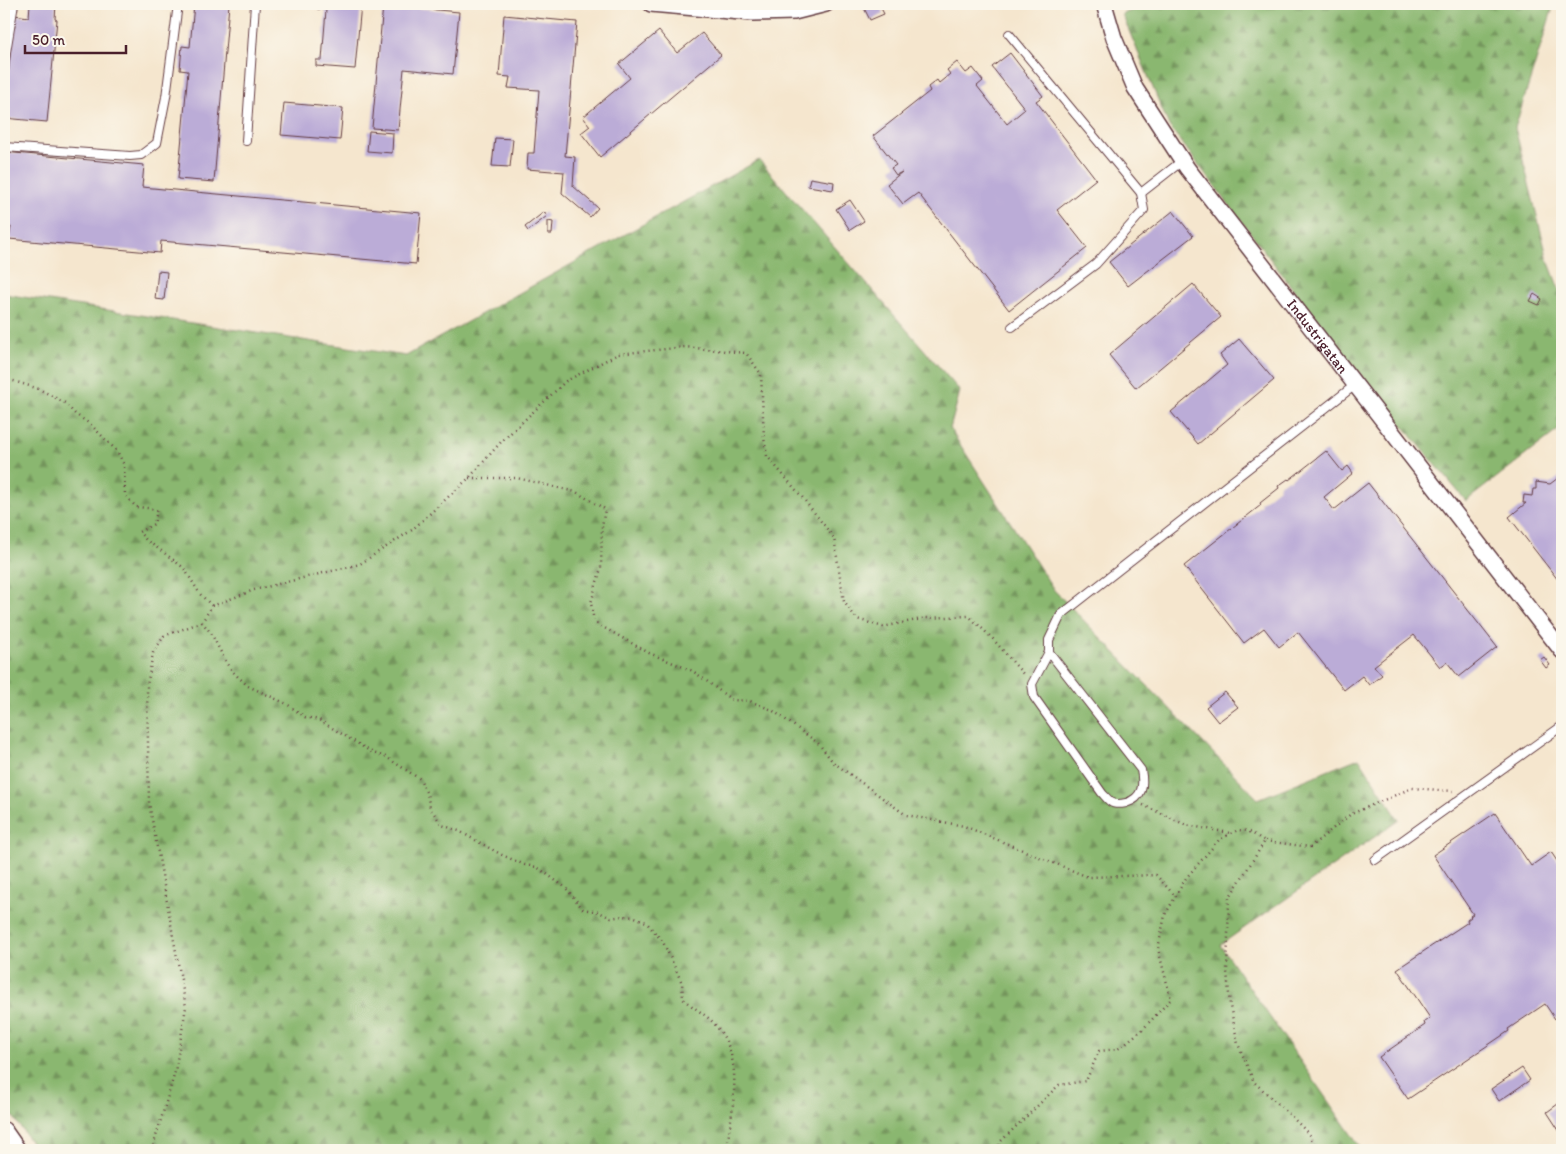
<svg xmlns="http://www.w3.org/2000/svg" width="1566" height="1154" viewBox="0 0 1566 1154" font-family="Itim,sans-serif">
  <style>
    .forest { fill: url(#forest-firs); stroke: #6a6b4e }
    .building { fill: #bbacd7 }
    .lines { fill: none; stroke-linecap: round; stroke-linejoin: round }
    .lane-casing { stroke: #643d43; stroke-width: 10 }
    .street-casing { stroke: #643d43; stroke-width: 18 }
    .path { stroke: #643d43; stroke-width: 2.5; stroke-dasharray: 1 4; stroke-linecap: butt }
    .lane { stroke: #fff; stroke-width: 8 }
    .street { stroke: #fff; stroke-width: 15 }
    .labels { text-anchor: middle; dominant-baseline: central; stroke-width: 4; stroke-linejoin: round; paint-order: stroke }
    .street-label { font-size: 15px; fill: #4a1f2b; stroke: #fbf7ec }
  </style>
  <defs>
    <pattern id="forest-firs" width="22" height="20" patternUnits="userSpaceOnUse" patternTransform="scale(1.25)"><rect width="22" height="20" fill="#8ab770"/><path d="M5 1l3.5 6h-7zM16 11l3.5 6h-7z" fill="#73945c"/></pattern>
  </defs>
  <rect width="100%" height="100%" fill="#fbf7ec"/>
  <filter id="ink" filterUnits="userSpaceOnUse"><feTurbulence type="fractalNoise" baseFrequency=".02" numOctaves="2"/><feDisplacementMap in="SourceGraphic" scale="10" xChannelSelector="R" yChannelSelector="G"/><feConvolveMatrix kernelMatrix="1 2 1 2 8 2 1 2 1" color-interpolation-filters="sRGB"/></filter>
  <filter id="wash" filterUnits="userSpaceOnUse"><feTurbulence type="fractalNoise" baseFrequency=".0096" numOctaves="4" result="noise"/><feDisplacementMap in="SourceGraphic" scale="20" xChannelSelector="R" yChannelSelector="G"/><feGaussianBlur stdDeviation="1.12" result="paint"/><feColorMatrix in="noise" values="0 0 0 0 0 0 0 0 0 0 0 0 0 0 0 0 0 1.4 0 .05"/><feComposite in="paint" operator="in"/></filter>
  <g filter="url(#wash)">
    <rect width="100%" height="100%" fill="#f5e6ce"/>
    <g class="forest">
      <polygon points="1152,4 1554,4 1515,128 1548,260 1562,297 1562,427 1466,501 1338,348 1169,126 1122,14"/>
      <polygon points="759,160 960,391 950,429 1054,590 1258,799 1359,758 1399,820 1220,945 1362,1150 36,1150 4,1103 4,294 406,356"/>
    </g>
    <g id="blocks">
      <g class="building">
        <polygon points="30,4 56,4 55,19 57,20 47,122 4,118 14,15 29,17"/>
        <polygon points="194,4 229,4 214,182 178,179 188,71 180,70 182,46 190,47"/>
        <polygon points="317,4 361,4 355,69 316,66 316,60 322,60 326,10 317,9"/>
        <polygon points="867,4 884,4 885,6 881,8 884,14 870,20 863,6"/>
        <polygon points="383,5 459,12 453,74 404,69 398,130 372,128"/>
        <polygon points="504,15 577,22 565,156 575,157 573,186 598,208 590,217 562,193 564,172 527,169 528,153 534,153 539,90 508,88 510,77 499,76"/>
        <polygon points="659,31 677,53 702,33 721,55 600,157 581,133 590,126 583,117 630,78 619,64"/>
        <polygon points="1010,53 1043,96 1036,101 1096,179 1057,210 1087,248 1009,310 918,193 903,204 887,184 902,172 896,175 891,168 896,165 873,136 930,91 928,87 937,80 939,83 950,74 947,70 957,62 966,73 973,68 983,81 977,86 1007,124 1025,109 992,67"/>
        <polygon points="284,103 343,108 340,140 281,135"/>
        <polygon points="369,131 393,133 392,153 367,151"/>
        <polygon points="495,138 513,139 510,167 492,166"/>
        <polygon points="4,152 144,165 142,187 421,213 416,264 161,241 160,253 9,239 11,227 4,226"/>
        <polygon points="810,178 834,182 833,190 808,186"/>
        <polygon points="850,200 864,221 850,230 836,209"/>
        <polygon points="1173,211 1193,236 1128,286 1109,262"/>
        <polygon points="544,212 547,216 528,231 525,227"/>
        <polygon points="548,221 553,222 552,234 548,234"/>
        <polygon points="158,271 167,272 164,300 155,299"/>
        <polygon points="1193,284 1221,317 1136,388 1109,355"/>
        <polygon points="1534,294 1542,299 1539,305 1530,301"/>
        <polygon points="1239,339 1274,380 1198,444 1171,412 1227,365 1220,355"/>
        <polygon points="1326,451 1342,471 1348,466 1353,473 1324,497 1334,510 1368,483 1497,647 1459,677 1447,662 1440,667 1414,635 1374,666 1382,675 1369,685 1362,676 1344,690 1298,632 1279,647 1264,628 1244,643 1184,566 1261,505 1260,503 1279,488 1278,486 1288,479 1289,480"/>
        <polygon points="1562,475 1562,585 1509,517 1526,503 1523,503 1524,495 1532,496 1533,489 1536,489 1536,482 1550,484"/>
        <polygon points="1544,657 1550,665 1546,668 1540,660"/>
        <polygon points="1225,692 1238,707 1218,722 1206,707"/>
        <polygon points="1495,813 1531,866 1551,852 1557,861 1562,857 1562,1015 1555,1019 1545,1004 1508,1029 1509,1031 1408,1099 1379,1057 1425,1025 1424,1022 1430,1018 1397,969 1468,922 1467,920 1471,917 1470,916 1473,914 1433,855"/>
        <polygon points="1522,1068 1530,1080 1499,1101 1491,1089"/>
        <polygon points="1562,1101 1562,1135 1547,1112"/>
      </g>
    </g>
  </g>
  <g filter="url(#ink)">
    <use href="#blocks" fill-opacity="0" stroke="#643d43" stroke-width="1"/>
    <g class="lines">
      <defs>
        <g id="lane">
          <polyline points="1009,34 1141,193 1182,161"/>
          <polyline points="4,64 14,4"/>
          <polyline points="246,141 255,4"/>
          <polyline points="4,147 130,156 141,155 157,143 166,97 178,4"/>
          <polyline points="1012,327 1096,264 1144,210 1141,193"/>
          <path d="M1049,652L1141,770C1144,785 1143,798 1126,803C1121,804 1115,805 1111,802C1108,800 1105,796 1102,793L1034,697L1032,684L1049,652V640L1061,615L1355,385"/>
          <polyline points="1375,860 1562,726"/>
        </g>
        <g id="street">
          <polyline points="651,4 752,13 794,12 826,4"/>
          <path id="s1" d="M1104,4L1114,38L1135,88L1187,168L1562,651"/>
          <polyline points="4,1130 18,1150"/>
        </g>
      </defs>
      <use href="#lane" class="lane-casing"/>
      <use href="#street" class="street-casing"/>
      <g class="path">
        <path d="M4,378L39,389L65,403L75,414L90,424L117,451L124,465L125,495L136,507L148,508L157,511L154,524L139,532L147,541L159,549L184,568L200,594L212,606L202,622L211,633L227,664L235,674L248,686L287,704L305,717L319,720L373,753L386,757L420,779L427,794L430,808L442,825L459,831L502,855L525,865L537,867L566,888L583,909L599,912L611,918L623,916L635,917L646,922L663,942L670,957L682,983L683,999C692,1007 710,1017 716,1026C746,1061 731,1109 727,1150"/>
        <polyline points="469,478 517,478 576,492 605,509 602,526 601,568 591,603 594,622 649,653 693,671 732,700 750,701 772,710 818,743 833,762 906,815 964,826 1088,877 1156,875 1176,897"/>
        <polyline points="212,606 254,590 360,564 412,530 469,478 501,442 566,381 618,354 685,347 746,353 761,374 764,438 767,456 802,497 834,538 844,602 857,619 883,627 926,618 969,616 993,639 1024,675"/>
        <polyline points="1143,805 1186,825 1230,833"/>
        <polyline points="1265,841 1310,847 1351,814 1412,788 1453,791"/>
        <polyline points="152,1150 175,1072 186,1007 149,803 147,686 153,653 164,636 202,622"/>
        <polyline points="998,1150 1000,1142 1059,1085 1086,1081 1099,1051 1118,1049 1142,1030 1171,999 1158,949 1165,915 1186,878 1219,840 1238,830 1248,831 1265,841 1229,898 1227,971 1230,1006 1238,1044 1254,1082 1286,1111 1311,1136 1312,1150"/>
      </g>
      <use href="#lane" class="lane"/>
      <use href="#street" class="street"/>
    </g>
  </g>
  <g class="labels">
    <g class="street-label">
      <text stroke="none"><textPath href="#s1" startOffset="398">Industrigatan</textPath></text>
    </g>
  </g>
  <rect width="1566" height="1154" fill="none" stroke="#fbf7ec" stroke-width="20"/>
  <path d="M25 45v8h101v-8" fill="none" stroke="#4a1f2b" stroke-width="2.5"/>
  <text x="32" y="45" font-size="15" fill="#4a1f2b" stroke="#fbf7ec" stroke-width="4" paint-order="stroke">50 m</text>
</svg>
